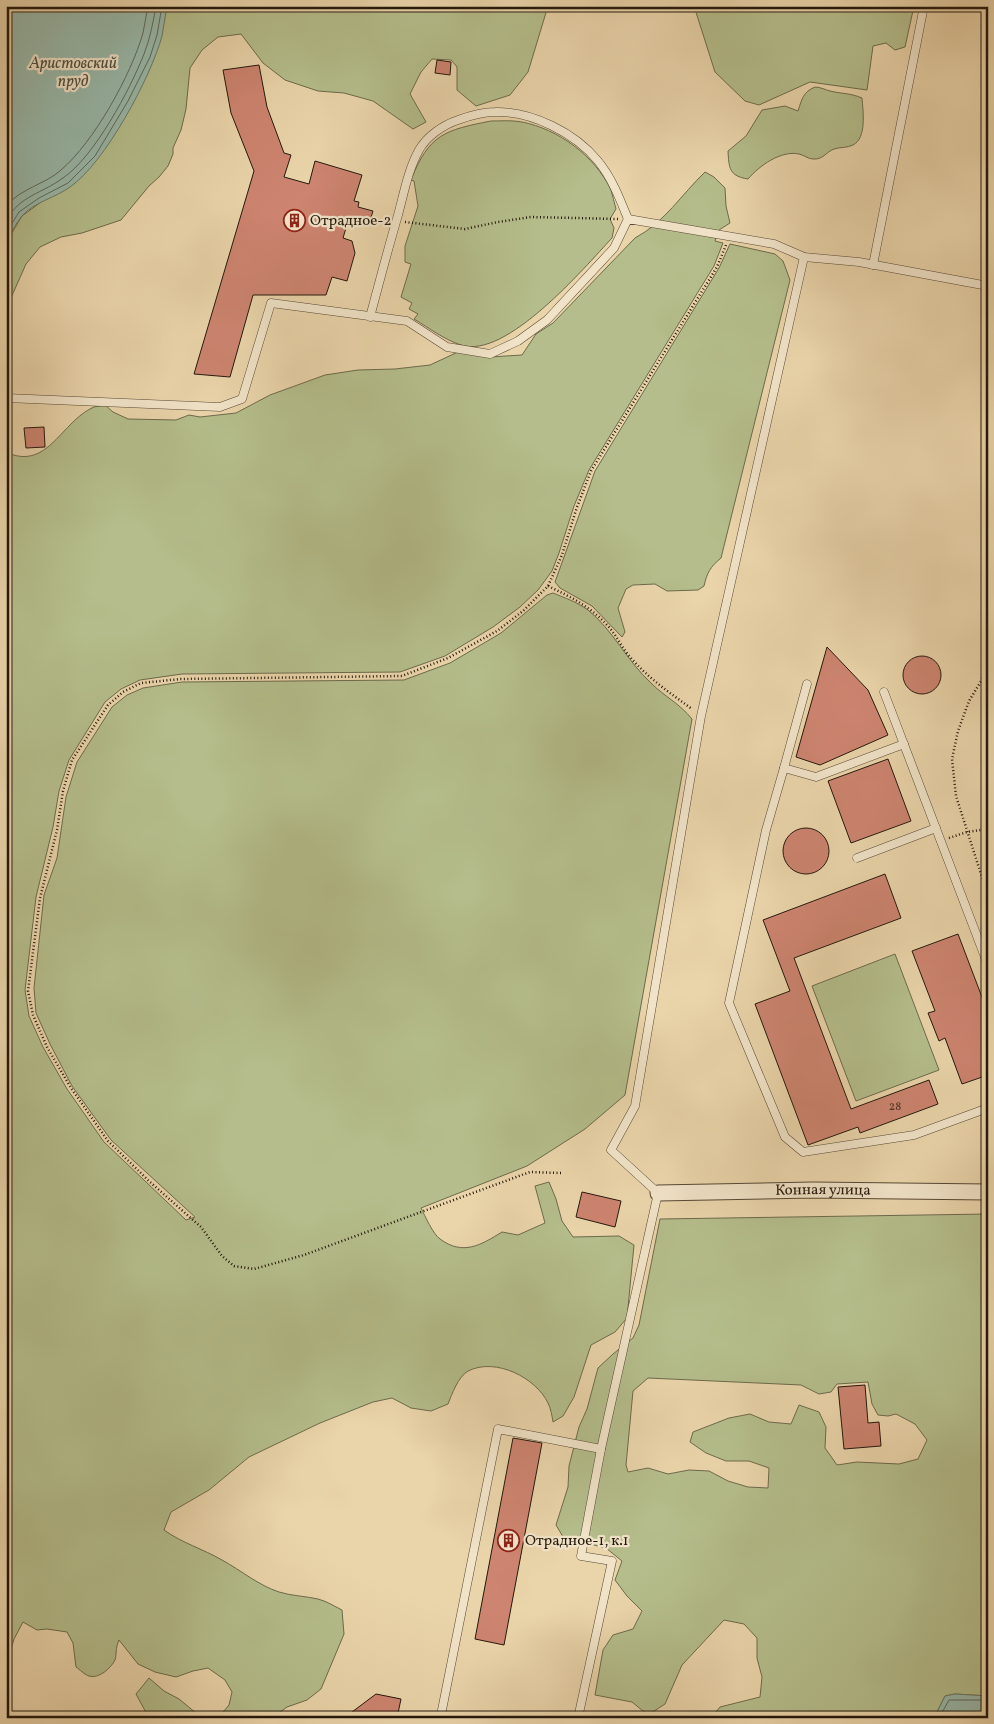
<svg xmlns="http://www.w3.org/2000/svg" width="994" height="1724" viewBox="0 0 994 1724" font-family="Vollkorn,serif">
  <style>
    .green { fill: #b4bd8b; stroke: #6c6a4b; fill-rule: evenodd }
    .water { fill: #98b8a9; stroke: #6a786a }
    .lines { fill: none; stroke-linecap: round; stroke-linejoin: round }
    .shore { stroke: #5e685a; stroke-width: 1 }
    .building { fill: #cd8470; stroke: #24180b }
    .service-casing { stroke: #564733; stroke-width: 9 }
    .minor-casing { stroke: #564733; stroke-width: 17 }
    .path { stroke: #24180b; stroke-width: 2.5; stroke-dasharray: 1 2.5; stroke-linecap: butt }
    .service { stroke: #f1e3c8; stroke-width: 8 }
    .minor { stroke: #f1e3c8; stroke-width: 15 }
    .labels { text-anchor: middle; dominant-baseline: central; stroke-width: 4.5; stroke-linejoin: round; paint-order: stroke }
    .number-label { font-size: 12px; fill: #4e3324 }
    .poi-label { font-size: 15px; fill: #24180b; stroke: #f1e3c8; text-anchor: start }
    .street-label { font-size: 15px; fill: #24180b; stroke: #f1e3c8 }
    .water-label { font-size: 16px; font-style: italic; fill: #4d5042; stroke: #f1e3c8 }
  </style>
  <rect width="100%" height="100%" fill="#ead4aa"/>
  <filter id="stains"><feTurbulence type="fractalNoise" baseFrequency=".004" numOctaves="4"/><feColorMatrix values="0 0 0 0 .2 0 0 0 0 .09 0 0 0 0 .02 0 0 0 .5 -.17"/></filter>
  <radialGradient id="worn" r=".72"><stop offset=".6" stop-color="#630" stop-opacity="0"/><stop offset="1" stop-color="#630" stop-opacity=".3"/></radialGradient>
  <g class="green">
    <path d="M167,6H548L528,72L510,95L476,106L457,90V67L451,60L432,59L421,72L410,94L426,122L413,129L373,101L344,93L318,91L285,80L263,63L241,34L218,37L202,50L190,68L186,109L181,130L173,148V154L168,166L159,177L149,186L121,220L82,233L61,237L40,247L26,264L6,309V243L22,216L41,202L146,77C156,54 162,32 167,6Z"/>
    <polygon points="694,6 914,6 905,47 895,50 886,43 873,46 867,90 810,82 759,105 745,101 715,72"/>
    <path d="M815,87C821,87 825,90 830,91C843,94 850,93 862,98C863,111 867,138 853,145C847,148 840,147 834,149C826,152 823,160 813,159C808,159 804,155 799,154C781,150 759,166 748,179C729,176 729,168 728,151L746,136L762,110L785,106L798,111C802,99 803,92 815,87Z"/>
    <path d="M491,121C501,121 512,120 522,122C558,129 595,156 611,190C613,196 614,203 616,209L610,219L614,228L612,238C584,268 506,360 461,345C445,340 429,328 414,319L418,314L409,309L412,303L401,297L411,264L405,262V246L418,206L414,181L411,180C429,134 445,130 491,121Z"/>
    <path d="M705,172L714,177L725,188L726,206L730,223L719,230L715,241L723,243L714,266L589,470L574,506L559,553L552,571L538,590L520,607L493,627L445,656L400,672L182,674L140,680L121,689L105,702L69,760L59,791L53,827L36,897L25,990L29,1016L43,1047L67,1089L104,1142L186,1220L195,1217L111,1140L72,1086L50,1044L36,1013L34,988L44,895L57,858L66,797L77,762L112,707L127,695L143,688L182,682L404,680L450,663L501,633L547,595L553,593C565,598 577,602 588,610C613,630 627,661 651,683C665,697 679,703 692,719L625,1095L585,1129L527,1166L421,1208C425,1216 433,1234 440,1239C463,1256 481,1245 502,1232L518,1235L545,1223L535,1186L549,1182L556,1199L562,1221L573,1237L619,1236L634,1245L627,1318L615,1332L591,1345L574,1397L563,1416L553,1422C552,1416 551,1409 548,1403C536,1378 496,1357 468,1371C458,1377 452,1394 448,1404L431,1411L411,1408L392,1398L373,1402L320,1423L249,1457L209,1490L171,1512L164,1530C182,1543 203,1549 222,1560C242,1571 258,1585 279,1592C292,1596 305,1596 318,1599C326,1601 334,1606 342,1610L344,1634L321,1689L307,1700L287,1707L272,1718H218L229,1705L232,1692L225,1680L208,1668L193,1671L176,1677L155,1672L138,1664L119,1640C115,1649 117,1653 115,1660C111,1668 99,1679 89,1676C85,1675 79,1669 76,1667L73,1643L67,1632L47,1629L37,1630L23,1622L14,1639L6,1666V452C46,471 60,425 90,409C94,406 100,406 105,405L113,412L128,419L176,420L189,415L200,417L236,413L270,395L325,375L358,370L395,369L430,365L458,352L490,357L522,355L536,334L553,323L635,238C665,222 681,195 705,172Z"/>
    <path d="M730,244L775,254L783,261L790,280L721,558C710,567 707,573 704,586L698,590L667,591L655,584L633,585L626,589L618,608L625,632L622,637L592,606L560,588L555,582L595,471L719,268Z"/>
    <polygon points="895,954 939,1070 856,1101 812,986"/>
    <path d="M988,1214V1696L955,1694L945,1696L934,1718H711L720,1707L760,1697L762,1677L757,1658V1638L744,1624L724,1620L682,1665L665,1704L648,1715L632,1702L595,1695L603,1650L613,1635L633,1629L642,1611L627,1596L615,1580L622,1561L606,1548L586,1543L566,1542L556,1525L568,1487L569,1466L579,1427L587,1409L598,1368L613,1354L633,1338L639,1325L660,1219ZM648,1378L801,1385L819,1394L831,1392L837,1384L868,1382L872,1404L878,1415L888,1416L896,1414L915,1424L927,1440L918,1459L899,1464L857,1462L837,1465L825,1448L826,1427L819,1412L799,1405L791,1424L769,1422L750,1414L729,1418L693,1432L690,1442L706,1453L726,1461H749L769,1468L768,1488L748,1487L728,1481L709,1471L689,1470L668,1474L648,1468L628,1472L626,1465L633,1391Z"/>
    <polygon points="149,1678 164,1691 179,1699 202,1718 149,1718 136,1694"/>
  </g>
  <g class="water">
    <path d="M17,6H167C165,16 164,26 162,36C151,77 105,163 70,187C55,198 34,202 22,216C15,224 11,234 6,243V23L8,16Z"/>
    <polygon points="955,1694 988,1696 988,1718 934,1718 945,1696"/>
  </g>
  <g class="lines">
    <g class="shore">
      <path d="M6,206C21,188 46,184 61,170C94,142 131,75 143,33C145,24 146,15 148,6"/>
      <path d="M6,220C21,195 41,194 63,178C94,157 130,90 144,54C150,39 153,23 156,6"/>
      <polyline points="6,233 19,212 39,198 68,183 95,156 128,101 150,57 157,35 162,6"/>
      <polyline points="939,1718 949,1700 988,1700"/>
    </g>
  </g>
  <g class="building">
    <polygon points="437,60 451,62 450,75 435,73"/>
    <polygon points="259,65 267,107 284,153 291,155 284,177 309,184 315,161 362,175 354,201 359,202 358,207 373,211 369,224 349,218 343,238 352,241 355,253 347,281 332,277 326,295 253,295 230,377 194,374 254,171 231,113 223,70"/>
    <polygon points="44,427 45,447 26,448 24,428"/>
    <polygon points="827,647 868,690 888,735 820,765 796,757"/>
    <circle cx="922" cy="675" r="19"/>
    <polygon points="888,759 911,821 851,843 828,781"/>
    <circle cx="806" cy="851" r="23"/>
    <polygon points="885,874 901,918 794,958 851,1109 929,1080 938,1104 860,1133 858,1127 808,1145 755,1004 790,991 763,920"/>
    <polygon points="958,934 988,1013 988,1075 962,1084 945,1038 939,1041 928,1013 935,1011 912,951"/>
    <polygon points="582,1192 621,1201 615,1227 576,1217"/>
    <polygon points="865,1385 868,1423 879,1422 881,1446 844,1449 838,1387"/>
    <polygon points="513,1438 542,1443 504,1645 475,1639"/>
    <polygon points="376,1694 401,1699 397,1718 344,1718"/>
  </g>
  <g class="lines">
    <defs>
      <g id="service">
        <polyline points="873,265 924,6"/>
        <path d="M370,317C379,283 388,249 398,215C404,193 408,170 419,150C427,136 443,125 458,120C469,116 483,112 495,112C532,111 575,133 598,161C612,178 620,199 628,219"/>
        <polyline points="6,398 220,407 242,399 271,303 407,321 447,347 490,354 518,341 547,320 614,248 628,219 774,244 804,257 859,262 988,286"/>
        <polyline points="807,684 784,768 816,777 904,744"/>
        <polyline points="884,692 988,965"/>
        <polyline points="784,768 766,830 729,1003 785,1137 803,1152 914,1135 988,1108"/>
        <polyline points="857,858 936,828"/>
        <polyline points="442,1710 498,1429 601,1449"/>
        <polyline points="578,1718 612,1561 581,1556 601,1449 658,1193 611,1150 635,1106 701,716 804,257"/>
      </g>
      <g id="minor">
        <path id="s1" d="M658,1193L813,1190L988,1192"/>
      </g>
    </defs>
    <use href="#service" class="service-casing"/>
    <use href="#minor" class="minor-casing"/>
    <g class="path">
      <polyline points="405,222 465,229 498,222 531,217 618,219"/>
      <path d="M548,586C571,597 591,607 608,626C617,636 622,648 630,657C648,678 670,693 692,709"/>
      <polyline points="988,674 983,678 969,701 958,731 952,759 956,796 988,896"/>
      <polyline points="949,838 967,832 988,829"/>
      <polyline points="561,1173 530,1172 304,1255 254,1269 234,1266 222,1256 201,1227 150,1182 108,1141 71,1088 47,1047 33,1015 28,991 40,898 57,830 63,791 72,760 108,705 123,692 141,683 181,679 402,676 448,658 497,631 523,611 548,586 562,555 577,507 591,471 717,267 726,245"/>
    </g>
    <use href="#service" class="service"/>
    <use href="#minor" class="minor"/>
  </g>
  <defs>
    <symbol id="building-ring" viewBox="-11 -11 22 22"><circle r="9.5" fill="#f1e3c8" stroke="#8f2418" stroke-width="1.5"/><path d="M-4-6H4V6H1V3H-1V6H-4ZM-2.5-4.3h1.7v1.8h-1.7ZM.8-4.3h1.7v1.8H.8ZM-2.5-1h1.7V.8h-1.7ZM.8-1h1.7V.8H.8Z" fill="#8f2418"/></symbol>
  </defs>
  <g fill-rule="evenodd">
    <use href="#building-ring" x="282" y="208" width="25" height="25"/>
    <use href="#building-ring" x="496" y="1528" width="25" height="25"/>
  </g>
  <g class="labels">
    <g class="number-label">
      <text x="895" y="1107">28</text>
    </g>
    <g class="poi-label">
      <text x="310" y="221">Отрадное-2</text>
      <text x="525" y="1541">Отрадное-1, к.1</text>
    </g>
    <g class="street-label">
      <text stroke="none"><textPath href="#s1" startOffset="165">Конная улица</textPath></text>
    </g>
    <g class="water-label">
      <text x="73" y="64">Аристовский<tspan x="73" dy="18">пруд</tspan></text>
    </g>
  </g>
  <rect width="994" height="1724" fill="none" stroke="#ead4aa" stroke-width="25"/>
  <rect x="8" y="8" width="979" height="1709" fill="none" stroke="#24180b" stroke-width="2.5"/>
  <rect x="12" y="12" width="969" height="1699" fill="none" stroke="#24180b"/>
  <rect width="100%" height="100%" filter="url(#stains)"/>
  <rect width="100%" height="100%" fill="url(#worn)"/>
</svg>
